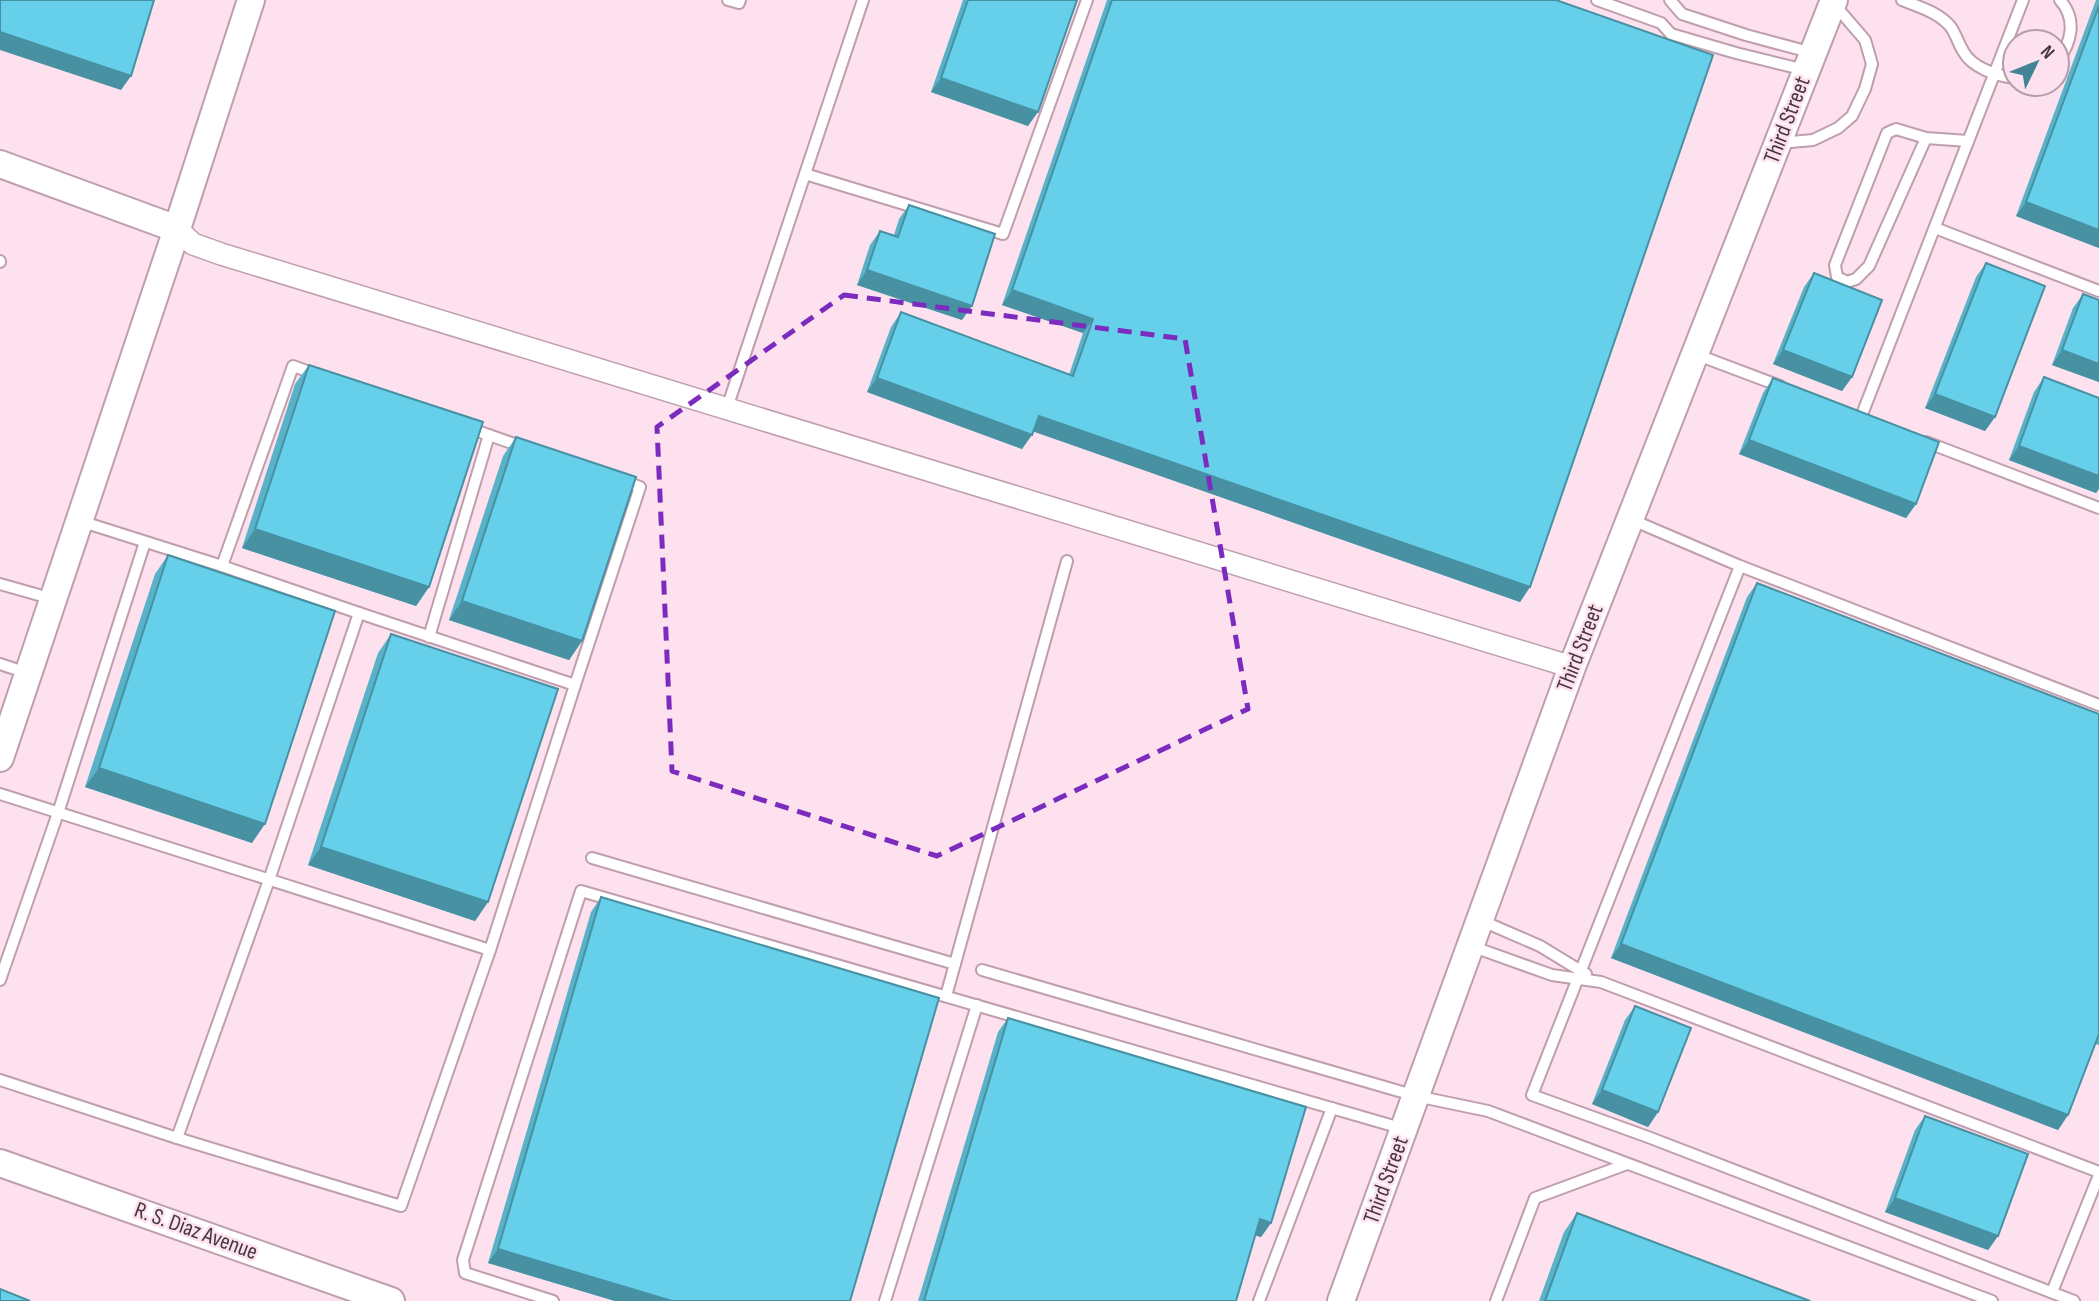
<svg xmlns="http://www.w3.org/2000/svg" width="2099" height="1301" viewBox="0 0 2099 1301" font-family="'Sofia Sans Condensed',sans-serif">
  <style>
    .lines { fill: none; stroke-linecap: round; stroke-linejoin: round }
    .service-casing { stroke: #bf9eae; stroke-width: 14 }
    .minor-casing { stroke: #bf9eae; stroke-width: 24 }
    .tertiary-casing { stroke: #bf9eae; stroke-width: 30 }
    .service { stroke: #fff; stroke-width: 10 }
    .minor { stroke: #fff; stroke-width: 21 }
    .tertiary { stroke: #fff; stroke-width: 26 }
    .wall { fill: #58b2c8 }
    .shaded-wall { fill: #4791a3 }
    .building { fill: #66cfe9; stroke: #4791a3; stroke-width: 2 }
    .marked { fill: none; stroke: #7b2cbf; stroke-width: 5; stroke-dasharray: 14 9; stroke-linejoin: round }
    .labels { text-anchor: middle; dominant-baseline: central; stroke-width: 5; stroke-linejoin: round; paint-order: stroke }
    .street-label { font-size: 23px; fill: #46383f; stroke: #fee1ef }
  </style>
  <rect width="100%" height="100%" fill="#fee1ef"/>
  <g class="lines">
    <defs>
      <g id="service">
        <polyline points="728,0 739,3 740,0"/>
        <polyline points="1597,0 1661,23 1671,34 1736,53 1805,70"/>
        <polyline points="1670,0 1682,14 1746,35 1813,53"/>
        <path d="M1902,0C1919,7 1938,12 1950,26C1956,34 1958,43 1963,51C1972,68 1997,76 2015,78"/>
        <path d="M2057,62C2072,42 2077,19 2060,0"/>
        <polyline points="1926,138 1869,266 1856,279 1847,282 1837,277 1835,265 1887,133 1896,129 1926,138 1968,141"/>
        <polyline points="1780,143 1813,140 1838,128 1852,116 1865,89 1872,64 1865,40 1834,4"/>
        <polyline points="805,174 1003,234 1087,0"/>
        <polyline points="1935,228 2099,291"/>
        <polyline points="0,261 0,262"/>
        <polyline points="1695,354 1780,386"/>
        <polyline points="727,408 863,0"/>
        <polyline points="1861,417 2023,0"/>
        <polyline points="466,427 523,447"/>
        <polyline points="1926,442 2099,508"/>
        <polyline points="1630,519 1740,566 2099,705"/>
        <polyline points="222,566 293,366 318,375"/>
        <polyline points="1740,566 1532,1095 1648,1137 2074,1301"/>
        <polyline points="0,584 53,599"/>
        <polyline points="429,637 489,435"/>
        <polyline points="0,664 27,673"/>
        <polyline points="575,685 640,487 621,480"/>
        <polyline points="0,794 490,950 575,685 359,613 222,566 80,521"/>
        <polyline points="592,858 955,964"/>
        <polyline points="1480,920 1540,946 1586,974"/>
        <polyline points="1471,946 1552,975 1601,982 2099,1172"/>
        <polyline points="982,970 1416,1096 1488,1111 1992,1301"/>
        <polyline points="0,980 58,813 145,542"/>
        <polyline points="946,996 1067,561"/>
        <polyline points="0,1080 177,1138 401,1206 490,950"/>
        <polyline points="177,1138 269,880 359,613"/>
        <polyline points="2052,1292 2099,1175"/>
        <polyline points="553,1301 465,1273 463,1260 581,891 1404,1129"/>
        <polyline points="885,1301 977,1005"/>
        <polyline points="1259,1301 1332,1108"/>
        <polyline points="1496,1301 1535,1198 1627,1164"/>
      </g>
      <polyline id="minor" points="177,229 193,244 221,254 1572,667"/>
      <g id="tertiary">
        <polyline points="0,164 177,229"/>
        <polyline points="0,758 177,229 251,0"/>
        <polyline points="0,1163 391,1301"/>
        <polyline points="1341,1301 1572,667 1834,0"/>
      </g>
    </defs>
    <use href="#service" class="service-casing"/>
    <use href="#minor" class="minor-casing"/>
    <use href="#tertiary" class="tertiary-casing"/>
    <use href="#service" class="service"/>
    <use href="#minor" class="minor"/>
    <use href="#tertiary" class="tertiary"/>
  </g>
  <g class="wall">
    <polygon points="963,0 1077,0 1028,126 931,92"/>
    <polygon points="1107,0 1556,0 1530,587 1520,602 1033,431 1022,449 867,392 891,327 901,312 1069,375 1083,333 1002,305"/>
    <polygon points="2096,0 2099,0 2099,248 2016,216"/>
    <polygon points="909,205 962,320 857,285 870,245 880,231 894,235 899,219"/>
    <polygon points="1986,263 1995,417 1985,431 1925,408 1976,277"/>
    <polygon points="1814,273 1852,377 1842,391 1773,364 1804,287"/>
    <polygon points="2083,294 2099,300 2099,382 2052,365 2073,308"/>
    <polygon points="309,365 429,587 416,606 242,548 295,384"/>
    <polygon points="2044,377 2096,493 2009,460 2034,392"/>
    <polygon points="1773,378 1916,504 1906,518 1739,454 1763,393"/>
    <polygon points="516,437 582,641 569,660 449,620 503,456"/>
    <polygon points="168,555 252,843 85,787 155,574"/>
    <polygon points="1757,583 2099,714 2099,1045 2095,1044 2068,1115 2058,1130 1611,958 1747,597"/>
    <polygon points="391,634 488,902 475,921 308,865 378,653"/>
    <polygon points="601,897 850,1301 615,1301 488,1263 591,912"/>
    <polygon points="1635,1006 1658,1112 1648,1127 1592,1104 1625,1020"/>
    <polygon points="1008,1018 1271,1223 1261,1237 1255,1235 1236,1301 918,1301 998,1032"/>
    <polygon points="1925,1116 1998,1236 1988,1250 1885,1212 1915,1130"/>
    <polygon points="1577,1213 1810,1301 1539,1301 1564,1232"/>
  </g>
  <g class="shaded-wall">
    <polygon points="0,32 131,76 121,90 0,50"/>
    <polygon points="941,78 1038,112 1028,126 931,92"/>
    <polygon points="2026,202 2099,230 2099,248 2016,216"/>
    <polygon points="867,270 972,306 962,320 857,285"/>
    <polygon points="1012,290 1093,319 1083,333 1002,305"/>
    <polygon points="1783,350 1852,377 1842,391 1773,364"/>
    <polygon points="2062,350 2099,364 2099,382 2052,365"/>
    <polygon points="877,378 1032,435 1022,449 867,392"/>
    <polygon points="1935,394 1995,417 1985,431 1925,408"/>
    <polygon points="1039,416 1530,587 1520,602 1029,430"/>
    <polygon points="1749,440 1916,504 1906,518 1739,454"/>
    <polygon points="2019,446 2099,476 2099,489 2096,493 2009,460"/>
    <polygon points="255,529 429,587 416,606 242,548"/>
    <polygon points="462,601 582,641 569,660 449,620"/>
    <polygon points="99,768 265,824 252,843 85,787"/>
    <polygon points="321,847 488,902 475,921 308,865"/>
    <polygon points="1621,944 2068,1115 2058,1130 1611,958"/>
    <polygon points="1602,1090 1658,1112 1648,1127 1592,1104"/>
    <polygon points="1895,1198 1998,1236 1988,1250 1885,1212"/>
    <polygon points="1260,1219 1271,1223 1261,1237 1250,1234"/>
    <polygon points="498,1249 672,1301 615,1301 488,1263"/>
  </g>
  <g class="building">
    <polygon points="0,0 154,0 131,76 0,32"/>
    <polygon points="968,0 1077,0 1038,112 941,78"/>
    <polygon points="1112,0 1556,0 1713,55 1530,587 1039,416 1032,435 877,378 901,312 1073,376 1093,319 1012,290"/>
    <polygon points="2099,6 2099,230 2026,202"/>
    <polygon points="909,205 995,234 972,306 867,270 880,231 898,237"/>
    <polygon points="1986,263 2045,286 1995,417 1935,394"/>
    <polygon points="1814,273 1882,300 1852,377 1783,350"/>
    <polygon points="2083,294 2099,300 2099,364 2062,350"/>
    <polygon points="309,365 483,422 429,587 255,529"/>
    <polygon points="2044,377 2099,398 2099,476 2019,446"/>
    <polygon points="1773,378 1939,442 1916,504 1749,440"/>
    <polygon points="516,437 636,477 582,641 462,601"/>
    <polygon points="168,555 335,611 265,824 99,768"/>
    <polygon points="1757,583 2099,714 2099,1034 2068,1115 1621,944"/>
    <polygon points="391,634 558,689 488,902 321,847"/>
    <polygon points="601,897 939,998 850,1301 672,1301 498,1249"/>
    <polygon points="1635,1006 1691,1028 1658,1112 1602,1090"/>
    <polygon points="1008,1018 1306,1107 1271,1223 1260,1219 1236,1301 924,1301"/>
    <polygon points="1925,1116 2028,1154 1998,1236 1895,1198"/>
    <polygon points="1577,1213 1810,1301 1545,1301"/>
    <polygon points="0,1289 30,1301 0,1301"/>
  </g>
  <path class="marked" d="M844,295L1185,339L1248,709L937,856L672,771L657,427Z"/>
  <g class="labels">
    <g class="street-label">
      <text transform="translate(1787 120) rotate(-69)">Third Street</text>
      <text transform="translate(1580 648) rotate(-69)">Third Street</text>
      <text transform="translate(1386 1180) rotate(-70)">Third Street</text>
      <text transform="translate(196 1231) rotate(20)">R. S. Diaz Avenue</text>
    </g>
  </g>
  <g transform="translate(2036 63) rotate(47)"><circle r="33" fill="#fee1ef" stroke="#b49da9" stroke-width="2"/>
  <path d="M0-5L12 26L0 18L-12 26Z" fill="#428495"/>
  <text y="-10" font-size="19" font-weight="bold" text-anchor="middle" fill="#46383f">N</text>
  </g>
</svg>
